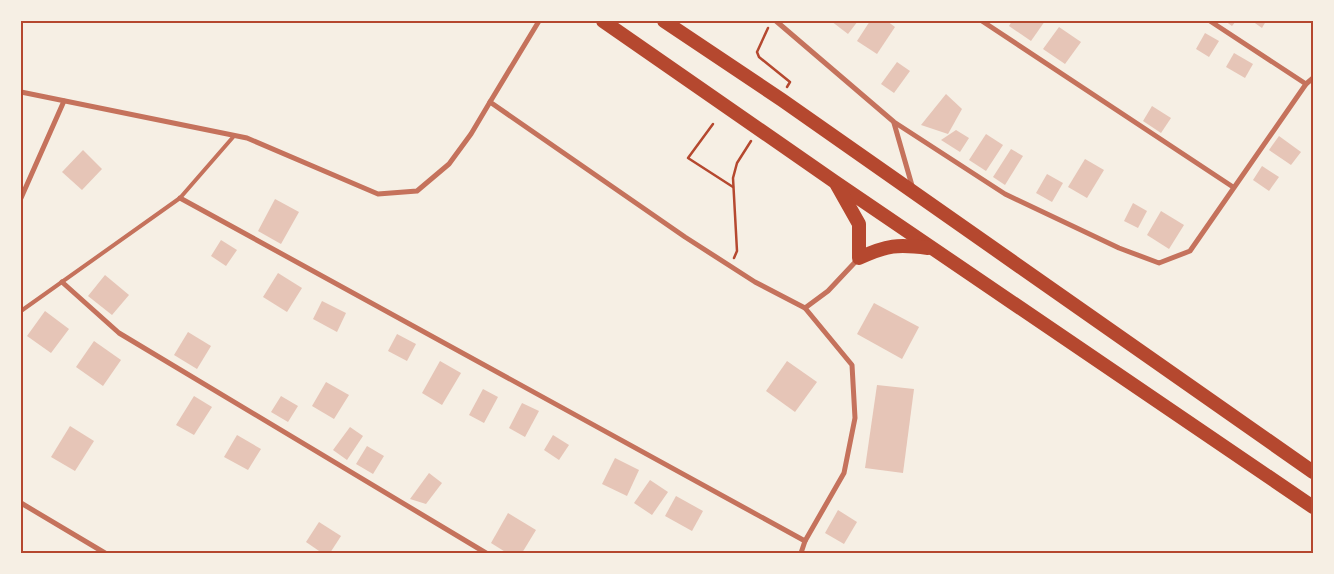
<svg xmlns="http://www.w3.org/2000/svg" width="1334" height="574" viewBox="0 0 1334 574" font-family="'PT Sans Narrow',sans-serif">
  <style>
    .building { fill: #e6c5b7 }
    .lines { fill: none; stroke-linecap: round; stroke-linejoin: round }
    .path { stroke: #b5482f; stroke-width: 2.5 }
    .service { stroke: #c5725c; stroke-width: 4 }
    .minor { stroke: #c5725c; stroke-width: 5 }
    .trunk { stroke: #b5482f; stroke-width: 14 }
    .neatline { fill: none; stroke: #b5482f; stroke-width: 2 }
  </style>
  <rect width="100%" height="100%" fill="#f6efe4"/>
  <g class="building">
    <polygon points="831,21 858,21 848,34"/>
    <polygon points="870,21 887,21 895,27 877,54 857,41"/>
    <polygon points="1012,21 1045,21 1031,41 1009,26"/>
    <polygon points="1225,21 1236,21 1232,26"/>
    <polygon points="1252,21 1266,21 1262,28"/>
    <polygon points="1059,27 1081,42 1065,64 1043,49"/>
    <polygon points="1205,33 1219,41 1209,57 1196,49"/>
    <polygon points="1234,53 1253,64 1245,78 1226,67"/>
    <polygon points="897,62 910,71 894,93 881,84"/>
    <polygon points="946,94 962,109 948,134 921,125"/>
    <polygon points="1152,106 1171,118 1161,133 1143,121"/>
    <polygon points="956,130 969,138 960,152 941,140"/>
    <polygon points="986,134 1003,145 986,171 969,160"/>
    <polygon points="1279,136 1301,152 1291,165 1269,150"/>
    <polygon points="1011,149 1023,156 1005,185 993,177"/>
    <polygon points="83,150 102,169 82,190 62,172"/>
    <polygon points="1085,159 1104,170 1087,198 1068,187"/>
    <polygon points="1262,166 1279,177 1269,191 1253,180"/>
    <polygon points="1047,174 1063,183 1052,202 1036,193"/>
    <polygon points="275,199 299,212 281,244 258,231"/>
    <polygon points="1133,203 1147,211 1138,228 1124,221"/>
    <polygon points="1161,211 1184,225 1169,249 1147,235"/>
    <polygon points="221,240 237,250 226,266 211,256"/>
    <polygon points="278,273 302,288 287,312 263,297"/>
    <polygon points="105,275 129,295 112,315 88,296"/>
    <polygon points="322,301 346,313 337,332 313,319"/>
    <polygon points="874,303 919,327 902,359 857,334"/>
    <polygon points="45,311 69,329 51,353 27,336"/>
    <polygon points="188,332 211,346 197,369 174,355"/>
    <polygon points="397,334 416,344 407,361 388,351"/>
    <polygon points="94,341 121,360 103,386 76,367"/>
    <polygon points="440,361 461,373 442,405 422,393"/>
    <polygon points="787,361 817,382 795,412 766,391"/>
    <polygon points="326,382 349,395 334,419 312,406"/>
    <polygon points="877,385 914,389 903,473 865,468"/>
    <polygon points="483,389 498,397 484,423 469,415"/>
    <polygon points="194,396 212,407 194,435 176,425"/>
    <polygon points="281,396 298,406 288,422 271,412"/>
    <polygon points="522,403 539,411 525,437 509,428"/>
    <polygon points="70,426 94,441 75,471 51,457"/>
    <polygon points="350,427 363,436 347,460 333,450"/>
    <polygon points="237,435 261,449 248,470 224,457"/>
    <polygon points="553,435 569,445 559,460 544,450"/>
    <polygon points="367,446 384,456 373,474 356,464"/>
    <polygon points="615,458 639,470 627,496 602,484"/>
    <polygon points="429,473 442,483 426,504 410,499"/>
    <polygon points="650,480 668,492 652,515 634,503"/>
    <polygon points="676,496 703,511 692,531 665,516"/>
    <polygon points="838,510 857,522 844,544 825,533"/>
    <polygon points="508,513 536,530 522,553 507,553 491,543"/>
    <polygon points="319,522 341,536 330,553 322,553 306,542"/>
  </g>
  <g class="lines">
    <g class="path">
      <polyline points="768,28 757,52 759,57 790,82 787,87"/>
      <polyline points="713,124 688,158 733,187"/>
      <polyline points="734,258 737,251 733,178 737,163 751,141"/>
    </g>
    <polyline class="service" points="21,311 180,198 234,136"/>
    <g class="minor">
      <polyline points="539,21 490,102 685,237 755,282 805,308"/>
      <polyline points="776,21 894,122 1005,194 1119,248 1159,263 1190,251 1306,84 1313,78"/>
      <polyline points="982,21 1233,187"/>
      <polyline points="1210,21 1306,84"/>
      <polyline points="21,92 247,138 378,194 417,191 449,164 471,134 490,102"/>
      <polyline points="894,123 913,189"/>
      <polyline points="21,198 64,101"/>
      <polyline points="180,198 805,541"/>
      <polyline points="62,282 119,333 486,553"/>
      <polyline points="21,503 105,553"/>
      <polyline points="801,553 805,541 844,473 855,418 852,365 805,308 828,291 859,258"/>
    </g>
    <g class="trunk">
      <polyline points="603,21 835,182 1313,507"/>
      <polyline points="664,21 782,100 1313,472"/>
      <path d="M837,185L859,224V258C887,245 898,244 928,248"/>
    </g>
  </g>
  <rect width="1334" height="574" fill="none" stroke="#f6efe4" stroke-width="45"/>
  <rect x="22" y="22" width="1290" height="530" class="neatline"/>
</svg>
